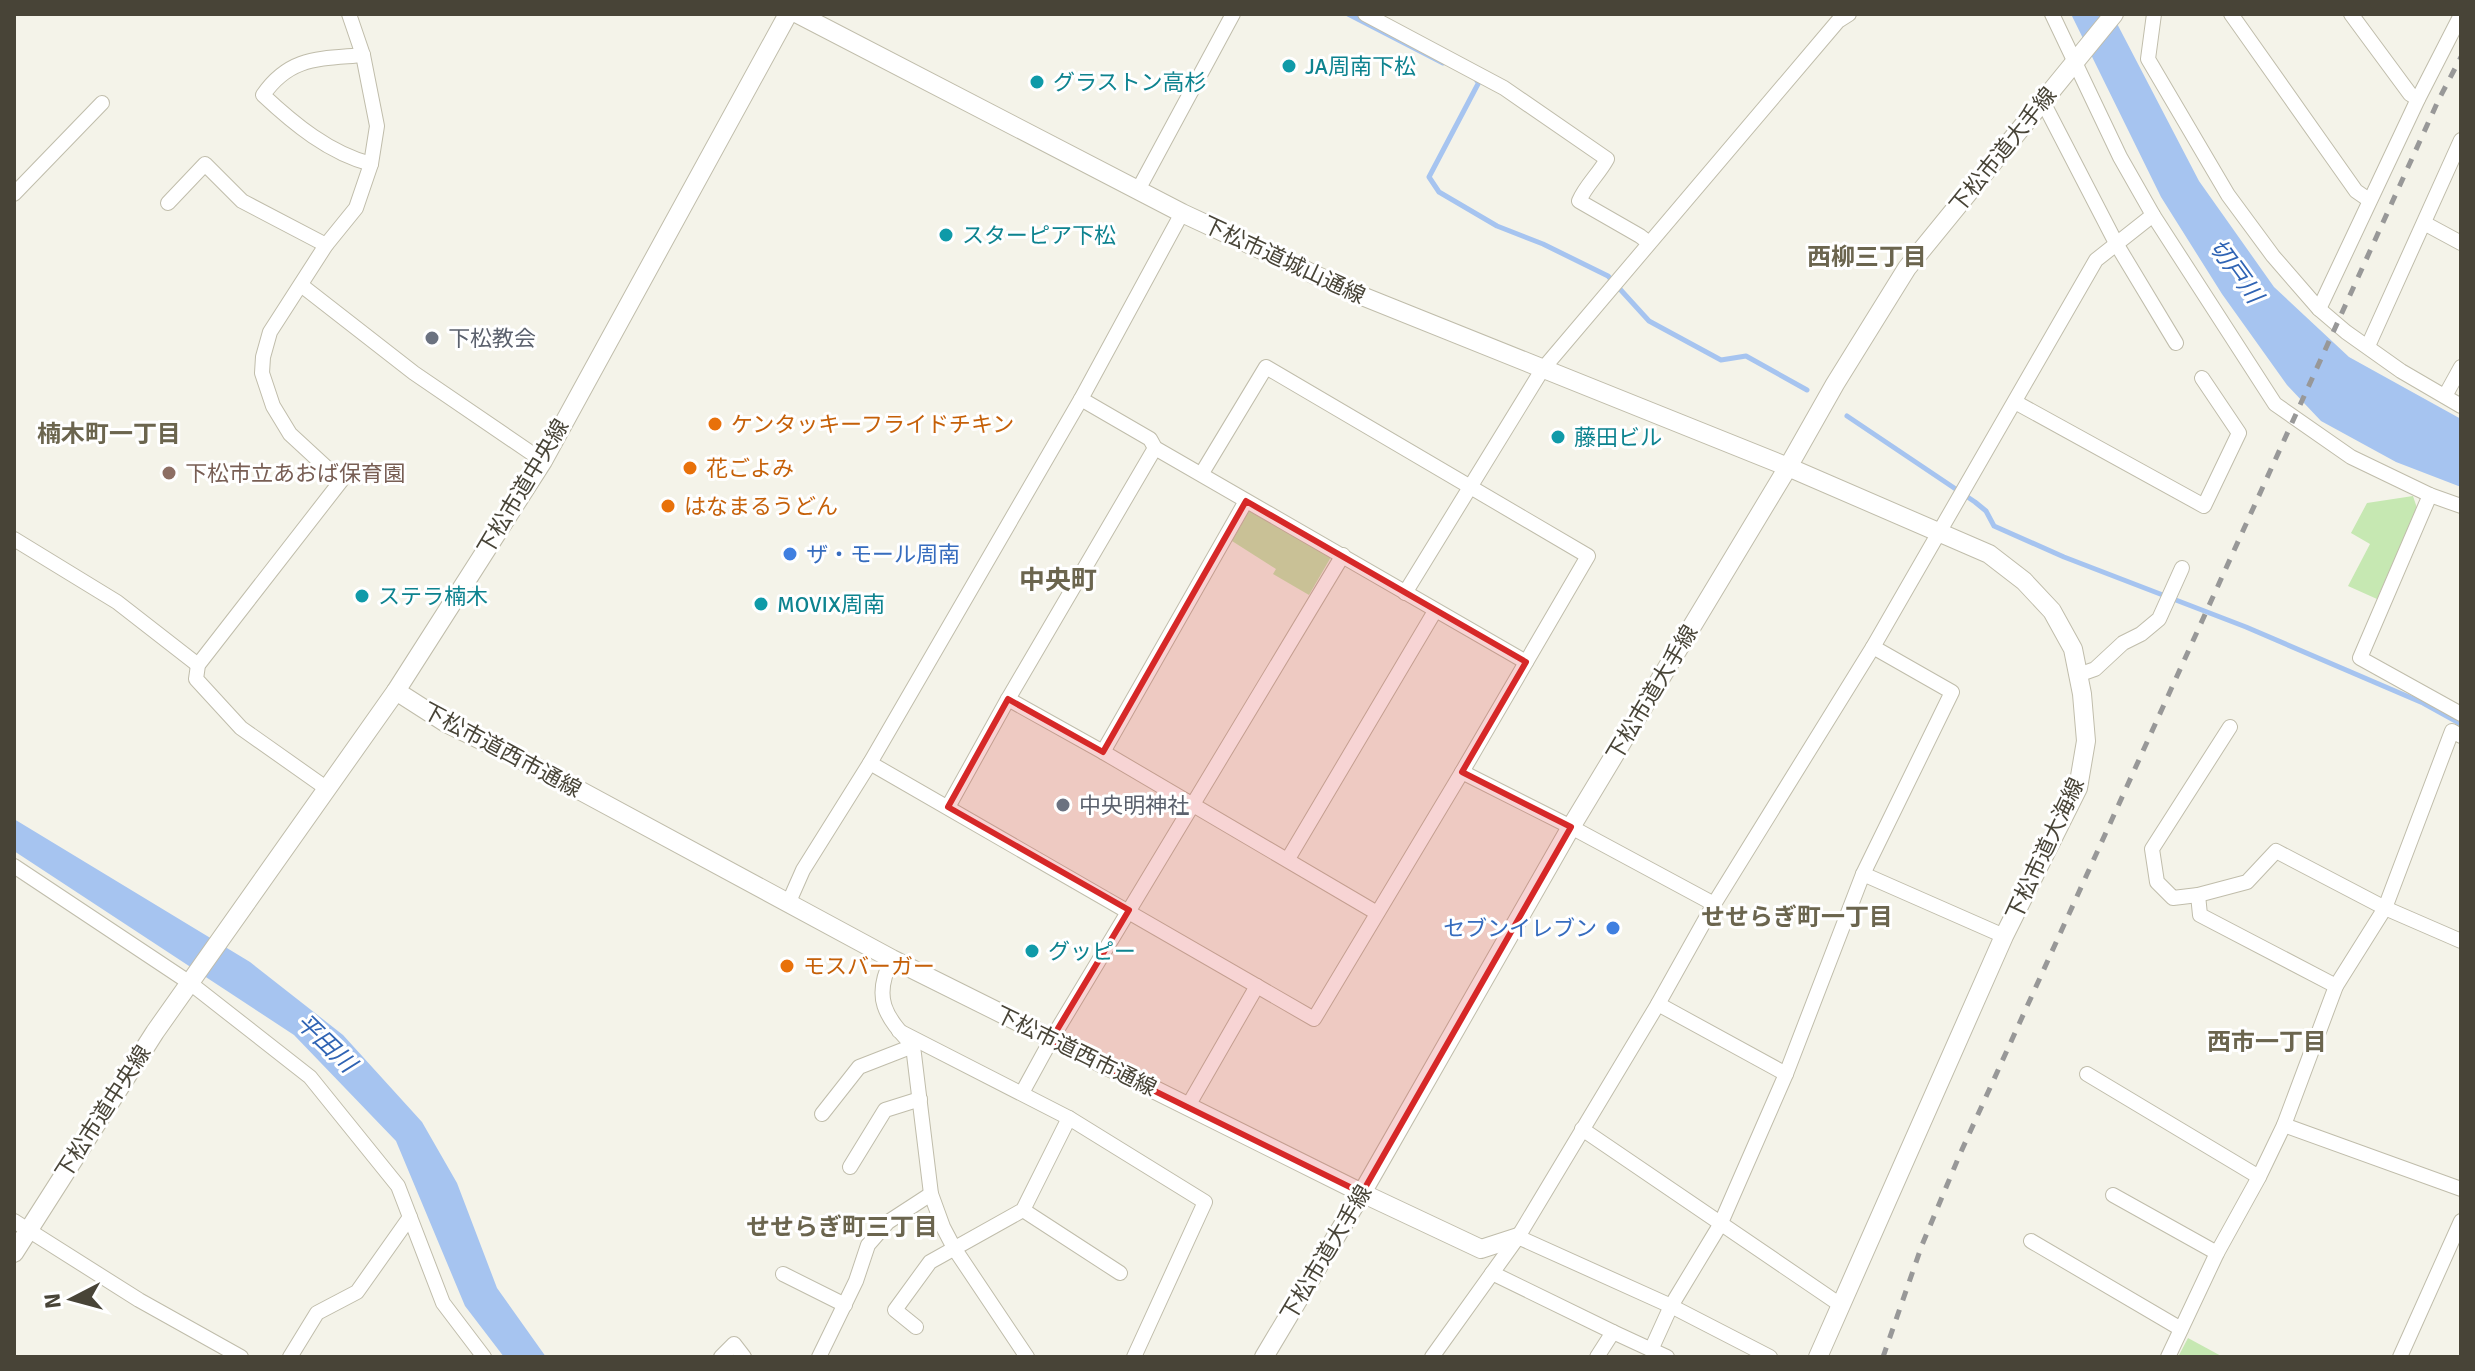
<svg xmlns="http://www.w3.org/2000/svg" width="2475" height="1371" viewBox="0 0 2475 1371" font-family="Signika,'Noto Sans JP',sans-serif">
  <style>
    .green { fill: #c6e8b2 }
    .water { fill: #a6c4f0 }
    .lines { fill: none; stroke-linecap: round; stroke-linejoin: round }
    .stream { stroke: #a6c4f0; stroke-width: 5 }
    .minor-casing { stroke: #c0bdab; stroke-width: 16 }
    .tertiary-casing { stroke: #c0bdab; stroke-width: 20 }
    .minor { stroke: #fff; stroke-width: 14 }
    .tertiary { stroke: #fff; stroke-width: 18 }
    .rail { stroke: #989898; stroke-width: 5; stroke-dasharray: 10 10; stroke-linecap: butt }
    .marked { fill: #d62828; fill-opacity: 0.2; stroke: #d62828; stroke-width: 6; stroke-linejoin: round }
    .culture-dot { fill: #0f9aa8; stroke: #fff; stroke-width: 3 }
    .worship-dot { fill: #6b7280; stroke: #fff; stroke-width: 3 }
    .food-dot { fill: #e8710a; stroke: #fff; stroke-width: 3 }
    .education-dot { fill: #8d6e63; stroke: #fff; stroke-width: 3 }
    .shop-dot { fill: #3f7fe0; stroke: #fff; stroke-width: 3 }
    .labels { text-anchor: middle; dominant-baseline: central; stroke-width: 6; stroke-linejoin: round; paint-order: stroke }
    .culture-label { font-size: 22px; fill: #0d838f; stroke: #fff; text-anchor: start }
    .street-label { font-size: 22px; fill: #484437; stroke: #fff }
    .worship-label { font-size: 22px; fill: #5b616d; stroke: #fff; text-anchor: start }
    .food-label { font-size: 22px; fill: #c56008; stroke: #fff; text-anchor: start }
    .education-label { font-size: 22px; fill: #785e54; stroke: #fff; text-anchor: start }
    .shop-label { font-size: 22px; fill: #366cbe; stroke: #fff; text-anchor: start }
    .neighbourhood-label { font-size: 24px; font-weight: bold; fill: #6b654e; stroke: #fff }
    .water-label { font-size: 24px; font-style: italic; fill: #3064b4; stroke: #fff }
    .quarter-label { font-size: 26px; font-weight: bold; fill: #6b654e; stroke: #fff }
  </style>
  <rect width="100%" height="100%" fill="#f4f3e9"/>
  <g class="green">
    <polygon points="2413,496 2417,508 2377,599 2348,586 2370,544 2351,533 2367,503"/>
    <polygon points="1249,511 1331,557 1309,595 1273,574 1276,569 1232,541"/>
    <polygon points="2188,1338 2223,1357 2178,1357"/>
  </g>
  <g class="water">
    <polygon points="2071,14 2112,14 2199,181 2274,287 2349,357 2461,419 2461,487 2396,462 2321,421 2287,385 2222,294 2161,197"/>
    <polygon points="14,819 250,962 343,1035 422,1122 457,1183 497,1288 546,1357 504,1357 465,1306 396,1141 294,1035 14,851"/>
  </g>
  <g class="lines">
    <g class="stream">
      <polyline points="1348,14 1443,63"/>
      <polyline points="1477,81 1479,82 1429,177 1439,192 1497,226 1543,244 1608,276 1649,321 1721,360 1746,356 1807,390"/>
      <polyline points="1847,416 1975,502 1986,511 1994,526 2064,557 2246,627 2423,703 2461,724"/>
    </g>
    <defs>
      <g id="minor">
        <path d="M1365,14L1504,88L1607,159C1599,174 1586,185 1579,201L1640,236L1649,243"/>
        <polyline points="2052,14 2120,157 2153,215 2275,404 2351,457 2430,495 2461,506"/>
        <polyline points="2154,14 2148,59 2228,195 2273,256 2319,309 2346,332 2401,371 2461,406"/>
        <polyline points="2231,14 2356,191 2369,200"/>
        <polyline points="2351,14 2410,94 2418,99"/>
        <path d="M363,55C320,59 290,56 263,95C294,124 329,153 371,164"/>
        <polyline points="2043,102 2117,245 2176,343"/>
        <polyline points="1138,190 1233,14"/>
        <polyline points="14,194 102,103"/>
        <polyline points="168,203 205,164 242,201 326,245"/>
        <polyline points="2424,223 2461,243"/>
        <polyline points="301,285 414,373 543,461"/>
        <polyline points="2319,309 2418,99 2461,15"/>
        <polyline points="2368,346 2461,140"/>
        <polyline points="2445,396 2461,367"/>
        <polyline points="1081,399 1150,439 1155,448 1526,662"/>
        <polyline points="2015,402 2204,506 2239,433 2202,378"/>
        <polyline points="2430,495 2360,658 2461,714"/>
        <polyline points="14,539 117,602 198,665"/>
        <polyline points="1405,593 1542,370 1838,21 1849,14"/>
        <polyline points="2078,675 2095,669 2123,643 2141,634 2159,619 2182,568"/>
        <polyline points="1008,699 1103,752 1377,913"/>
        <polyline points="2230,727 2152,849 2157,882 2173,898 2198,895 2247,882 2276,851 2385,908 2461,941"/>
        <polyline points="1103,752 1246,501"/>
        <polyline points="870,763 1314,1019 1462,772 1588,556 1266,367 1202,473"/>
        <polyline points="1462,772 1571,827 1714,904"/>
        <polyline points="326,788 241,728 196,679 198,665 341,481 290,434 273,406 262,373 263,357 270,332 326,245 356,208 371,164 377,126 363,55 349,14"/>
        <polyline points="948,807 1008,699 1155,448"/>
        <polyline points="1288,859 1435,611"/>
        <polyline points="14,866 190,983 310,1077 398,1186 443,1303 484,1357"/>
        <polyline points="1863,874 2004,936"/>
        <polyline points="2198,895 2200,915 2336,986"/>
        <polyline points="788,904 803,870 870,763 1081,399 1182,213"/>
        <path d="M892,959C872,998 885,1016 913,1046L931,1194L943,1227L954,1248L1027,1357"/>
        <polyline points="1658,1004 1786,1074"/>
        <polyline points="899,1031 1069,1118 1205,1202 1134,1357"/>
        <polyline points="2087,1074 2259,1177"/>
        <polyline points="1022,1093 1051,1040 1343,555"/>
        <polyline points="1188,1106 1257,986"/>
        <polyline points="822,1114 859,1067 913,1046"/>
        <polyline points="2284,1125 2461,1189"/>
        <polyline points="1582,1129 1842,1306"/>
        <polyline points="850,1167 885,1110 920,1099"/>
        <polyline points="2113,1195 2217,1253"/>
        <polyline points="1023,1210 1120,1273"/>
        <polyline points="14,1221 139,1300 241,1357"/>
        <polyline points="1518,1237 1671,1306 1770,1357"/>
        <polyline points="2031,1241 2181,1329"/>
        <polyline points="1492,1273 1613,1332"/>
        <polyline points="783,1274 845,1305"/>
        <polyline points="916,1327 895,1310 930,1262 1023,1210 1069,1118"/>
        <polyline points="1651,1350 1671,1306 1720,1225 1786,1074 1863,874 1952,692 1873,647"/>
        <polyline points="290,1357 317,1313 357,1292 410,1217"/>
        <polyline points="721,1357 734,1344 744,1357"/>
        <polyline points="819,1357 856,1281 868,1245 888,1222 931,1194"/>
        <polyline points="1432,1357 1518,1237 1658,1004 1714,904 1873,647 2096,260 2153,215"/>
        <polyline points="1597,1357 1613,1332 1667,1357"/>
        <polyline points="2168,1357 2217,1253 2259,1177 2284,1125 2336,986 2385,908 2452,731 2461,736"/>
        <polyline points="2400,1357 2461,1221"/>
      </g>
      <g id="tertiary">
        <polyline points="798,14 1182,213 1352,292 1788,467 1989,554 2024,581 2052,611 2073,649 2082,694 2086,741 2078,788 2004,936 1818,1357"/>
        <polyline points="396,691 446,723 542,770 892,959 1362,1193 1481,1249 1518,1237"/>
        <polyline points="14,1253 155,1032 396,691 543,461 788,14"/>
        <polyline points="1264,1357 1362,1193 1571,827 1788,467 1835,384 1907,268 2114,14"/>
      </g>
    </defs>
    <use href="#minor" class="minor-casing"/>
    <use href="#tertiary" class="tertiary-casing"/>
    <use href="#minor" class="minor"/>
    <use href="#tertiary" class="tertiary"/>
    <polyline class="rail" points="1883,1357 1922,1245 1960,1154 2439,99 2461,57"/>
  </g>
  <path class="marked" d="M1246,501L1526,662L1462,772L1571,827L1362,1193L1051,1040L1129,910L948,807L1008,699L1103,752Z"/>
  <g class="culture-dot">
    <circle cx="1289" cy="66" r="8"/>
    <circle cx="1037" cy="82" r="8"/>
    <circle cx="946" cy="235" r="8"/>
    <circle cx="1558" cy="437" r="8"/>
    <circle cx="362" cy="596" r="8"/>
    <circle cx="761" cy="604" r="8"/>
    <circle cx="1032" cy="951" r="8"/>
  </g>
  <g class="worship-dot">
    <circle cx="432" cy="338" r="8"/>
    <circle cx="1063" cy="805" r="8"/>
  </g>
  <g class="food-dot">
    <circle cx="715" cy="424" r="8"/>
    <circle cx="690" cy="468" r="8"/>
    <circle cx="668" cy="506" r="8"/>
    <circle cx="787" cy="966" r="8"/>
  </g>
  <circle class="education-dot" cx="169" cy="473" r="8"/>
  <g class="shop-dot">
    <circle cx="790" cy="554" r="8"/>
    <circle cx="1613" cy="928" r="8"/>
  </g>
  <g class="labels">
    <g class="culture-label">
      <text x="1305" y="66">JA周南下松</text>
      <text x="1053" y="82">グラストン高杉</text>
      <text x="962" y="235">スターピア下松</text>
      <text x="1574" y="437">藤田ビル</text>
      <text x="378" y="596">ステラ楠木</text>
      <text x="777" y="604">MOVIX周南</text>
      <text x="1048" y="951">グッピー</text>
    </g>
    <g class="street-label">
      <text transform="translate(2003 150) rotate(-51)">下松市道大手線</text>
      <text transform="translate(1284 260) rotate(25)">下松市道城山通線</text>
      <text transform="translate(523 487) rotate(-59)">下松市道中央線</text>
      <text transform="translate(1652 693) rotate(-59)">下松市道大手線</text>
      <text transform="translate(502 750) rotate(28)">下松市道西市通線</text>
      <text transform="translate(2045 849) rotate(-65)">下松市道大海線</text>
      <text transform="translate(1076 1051) rotate(26)">下松市道西市通線</text>
      <text transform="translate(103 1112) rotate(-57)">下松市道中央線</text>
      <text transform="translate(1326 1253) rotate(-59)">下松市道大手線</text>
    </g>
    <g class="worship-label">
      <text x="448" y="338">下松教会</text>
      <text x="1079" y="805">中央明神社</text>
    </g>
    <g class="food-label">
      <text x="731" y="424">ケンタッキーフライドチキン</text>
      <text x="706" y="468">花ごよみ</text>
      <text x="684" y="506">はなまるうどん</text>
      <text x="803" y="966">モスバーガー</text>
    </g>
    <g class="education-label">
      <text x="185" y="473">下松市立あおば保育園</text>
    </g>
    <g class="shop-label">
      <text x="806" y="554">ザ・モール周南</text>
      <text x="1597" y="928" text-anchor="end">セブンイレブン</text>
    </g>
    <g class="neighbourhood-label">
      <text x="1867" y="257">西柳三丁目</text>
      <text x="109" y="434">楠木町一丁目</text>
      <text x="1797" y="917">せせらぎ町一丁目</text>
      <text x="2267" y="1042">西市一丁目</text>
      <text x="842" y="1227">せせらぎ町三丁目</text>
    </g>
    <g class="water-label">
      <text transform="translate(2236 271) rotate(54)">切戸川</text>
      <text transform="translate(326 1043) rotate(44)">平田川</text>
    </g>
    <g class="quarter-label">
      <text x="1058" y="581">中央町</text>
    </g>
  </g>
  <rect width="2475" height="1371" fill="none" stroke="#484437" stroke-width="32"/>
  <g transform="translate(72 1299) rotate(264)" stroke="#ffffff" stroke-width="6" paint-order="stroke">
  <path d="M0-6L14 30L0 20L-14 30Z" fill="#484437"/>
  <text y="-12" font-size="22" font-weight="bold" text-anchor="middle" fill="#484437">N</text>
  </g>
</svg>
